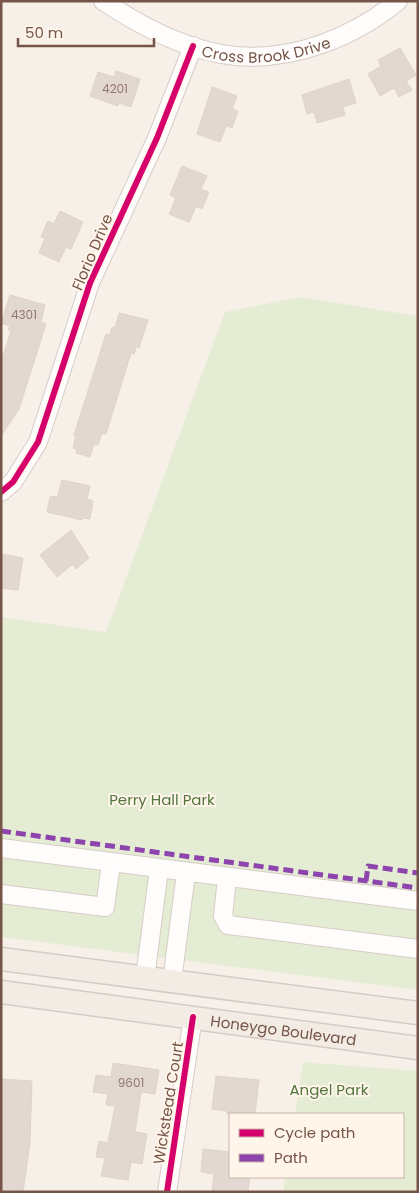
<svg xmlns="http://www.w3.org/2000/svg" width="419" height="1193" viewBox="0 0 419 1193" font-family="Poppins,sans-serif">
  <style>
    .green { fill: #e4edd3 }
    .building { fill: #e3d8d1; stroke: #e0d2cb }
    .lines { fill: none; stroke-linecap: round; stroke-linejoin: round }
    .minor-casing { stroke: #d6ccc6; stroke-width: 20 }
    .major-casing { stroke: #d6cac5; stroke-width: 25 }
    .minor { stroke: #fefdfc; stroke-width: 18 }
    .major { stroke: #f2ece4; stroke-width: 22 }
    .quiet { stroke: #8e44ad; stroke-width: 5; stroke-dasharray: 10 5; stroke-linecap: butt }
    .cycleway-casing { stroke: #fff5ea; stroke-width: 9 }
    .cycleway { stroke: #d6006c; stroke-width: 6 }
    .labels { text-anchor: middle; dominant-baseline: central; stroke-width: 4; stroke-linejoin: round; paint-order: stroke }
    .number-label { font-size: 12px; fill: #93786c }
    .street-label { font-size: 15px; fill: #765548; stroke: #fff5ea }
    .park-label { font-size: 15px; fill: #52763d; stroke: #fff5ea }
  </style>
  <rect width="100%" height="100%" fill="#f7f0e9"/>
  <g class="green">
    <polygon points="300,297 418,316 418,990 1,937 1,617 106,632 225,312"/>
    <polygon points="303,1062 418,1071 418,1192 283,1192 285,1177 403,1177 403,1114 295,1114"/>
  </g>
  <g class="building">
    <polygon points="400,48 416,75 406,81 412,90 399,97 394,88 380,96 368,74 381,66 378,60"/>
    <polygon points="116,71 140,79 131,107 119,103 118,106 90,96 98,72 114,77"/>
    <polygon points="349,79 356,103 343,107 345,115 317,123 314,112 307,114 302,95"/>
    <polygon points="212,87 237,96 232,109 238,111 232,128 226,126 220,142 197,134"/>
    <polygon points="182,166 207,176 201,189 209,192 202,209 196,206 189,222 169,214 176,198 170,195"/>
    <polygon points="60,211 83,222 71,249 66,247 59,262 39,253 45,238 41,237 48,221 54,224"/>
    <polygon points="10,295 45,305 41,322 46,324 19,409 1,436 1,362 11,331 8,330 10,326 1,323"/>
    <polygon points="119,313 148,320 139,348 136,347 134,354 131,353 106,434 102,433 98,445 94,444 90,457 76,453 77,449 73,448 76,435 74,435 106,334 110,335 112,327 115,328"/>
    <polygon points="62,480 90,486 87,499 93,501 90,519 83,518 82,520 47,512 50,497 58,496"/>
    <polygon points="71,530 89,558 76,569 73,564 57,577 40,555"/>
    <polygon points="1,554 23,558 18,590 1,588"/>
    <polygon points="113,1063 159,1070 155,1094 141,1092 135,1132 147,1134 142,1164 131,1162 128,1180 101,1176 105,1158 96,1157 99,1141 108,1143 115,1106 106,1105 108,1094 93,1092 96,1075 111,1077"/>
    <polygon points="216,1076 259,1080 255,1114 227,1114 227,1111 212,1109"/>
    <polygon points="1,1079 32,1081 30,1142 23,1192 1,1192"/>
    <polygon points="203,1149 230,1152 230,1177 250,1177 248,1192 212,1192 214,1174 201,1172"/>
  </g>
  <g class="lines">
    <defs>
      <g id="minor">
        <path id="s1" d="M103,1C142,27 189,52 236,56C294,61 354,37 398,1"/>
        <polyline points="1,492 13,482 38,442 90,283 157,138 193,46"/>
        <polyline points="1,848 418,901"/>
        <polyline points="227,878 223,916 228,925 418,949"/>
        <polyline points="1,894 105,907 111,863"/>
        <polyline points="145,978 159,869"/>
        <polyline points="172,981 186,873"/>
        <polyline points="167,1192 193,1017"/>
      </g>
      <g id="major">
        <polyline points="1,959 418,1013"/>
        <path id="s2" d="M1,992L418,1048"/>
      </g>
    </defs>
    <use href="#minor" class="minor-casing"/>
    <use href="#major" class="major-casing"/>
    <use href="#minor" class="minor"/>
    <use href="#major" class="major"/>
    <g class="quiet">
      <polyline points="1,831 418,888"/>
      <polyline points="366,881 368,866 418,873"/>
    </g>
    <defs>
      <g id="cycleway">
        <polyline points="1,492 13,482 38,442 90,283 157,138 193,46"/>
        <polyline points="167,1192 193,1017"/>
      </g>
    </defs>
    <use href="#cycleway" class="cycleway-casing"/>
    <use href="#cycleway" class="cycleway"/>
  </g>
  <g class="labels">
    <g class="number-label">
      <text x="115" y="88">4201</text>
      <text x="24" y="314">4301</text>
      <text x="131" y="1082">9601</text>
    </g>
    <g class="street-label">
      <text stroke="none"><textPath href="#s1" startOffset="176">Cross Brook Drive</textPath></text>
      <text transform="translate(92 252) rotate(-67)">Florio Drive</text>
      <text stroke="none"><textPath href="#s2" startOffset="285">Honeygo Boulevard</textPath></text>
      <text transform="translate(168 1103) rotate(-81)">Wickstead Court</text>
    </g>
    <g class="park-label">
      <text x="162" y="799">Perry Hall Park</text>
      <text x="329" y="1089">Angel Park</text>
    </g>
  </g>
  <rect width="419" height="1193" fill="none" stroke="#765548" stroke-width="5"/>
  <rect x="229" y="1113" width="175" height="65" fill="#fff5ea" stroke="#c8b5a9"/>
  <rect x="239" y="1129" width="25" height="8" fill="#d6006c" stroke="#c8b5a9"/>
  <text x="274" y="1138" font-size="15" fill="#765548">Cycle path</text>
  <rect x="239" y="1154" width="25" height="8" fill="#8e44ad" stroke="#c8b5a9"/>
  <text x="274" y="1163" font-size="15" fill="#765548">Path</text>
  <path d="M18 38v8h136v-8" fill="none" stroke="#765548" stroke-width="2.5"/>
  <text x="25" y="38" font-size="15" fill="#765548" stroke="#fff5ea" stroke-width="4" paint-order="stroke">50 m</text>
</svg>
